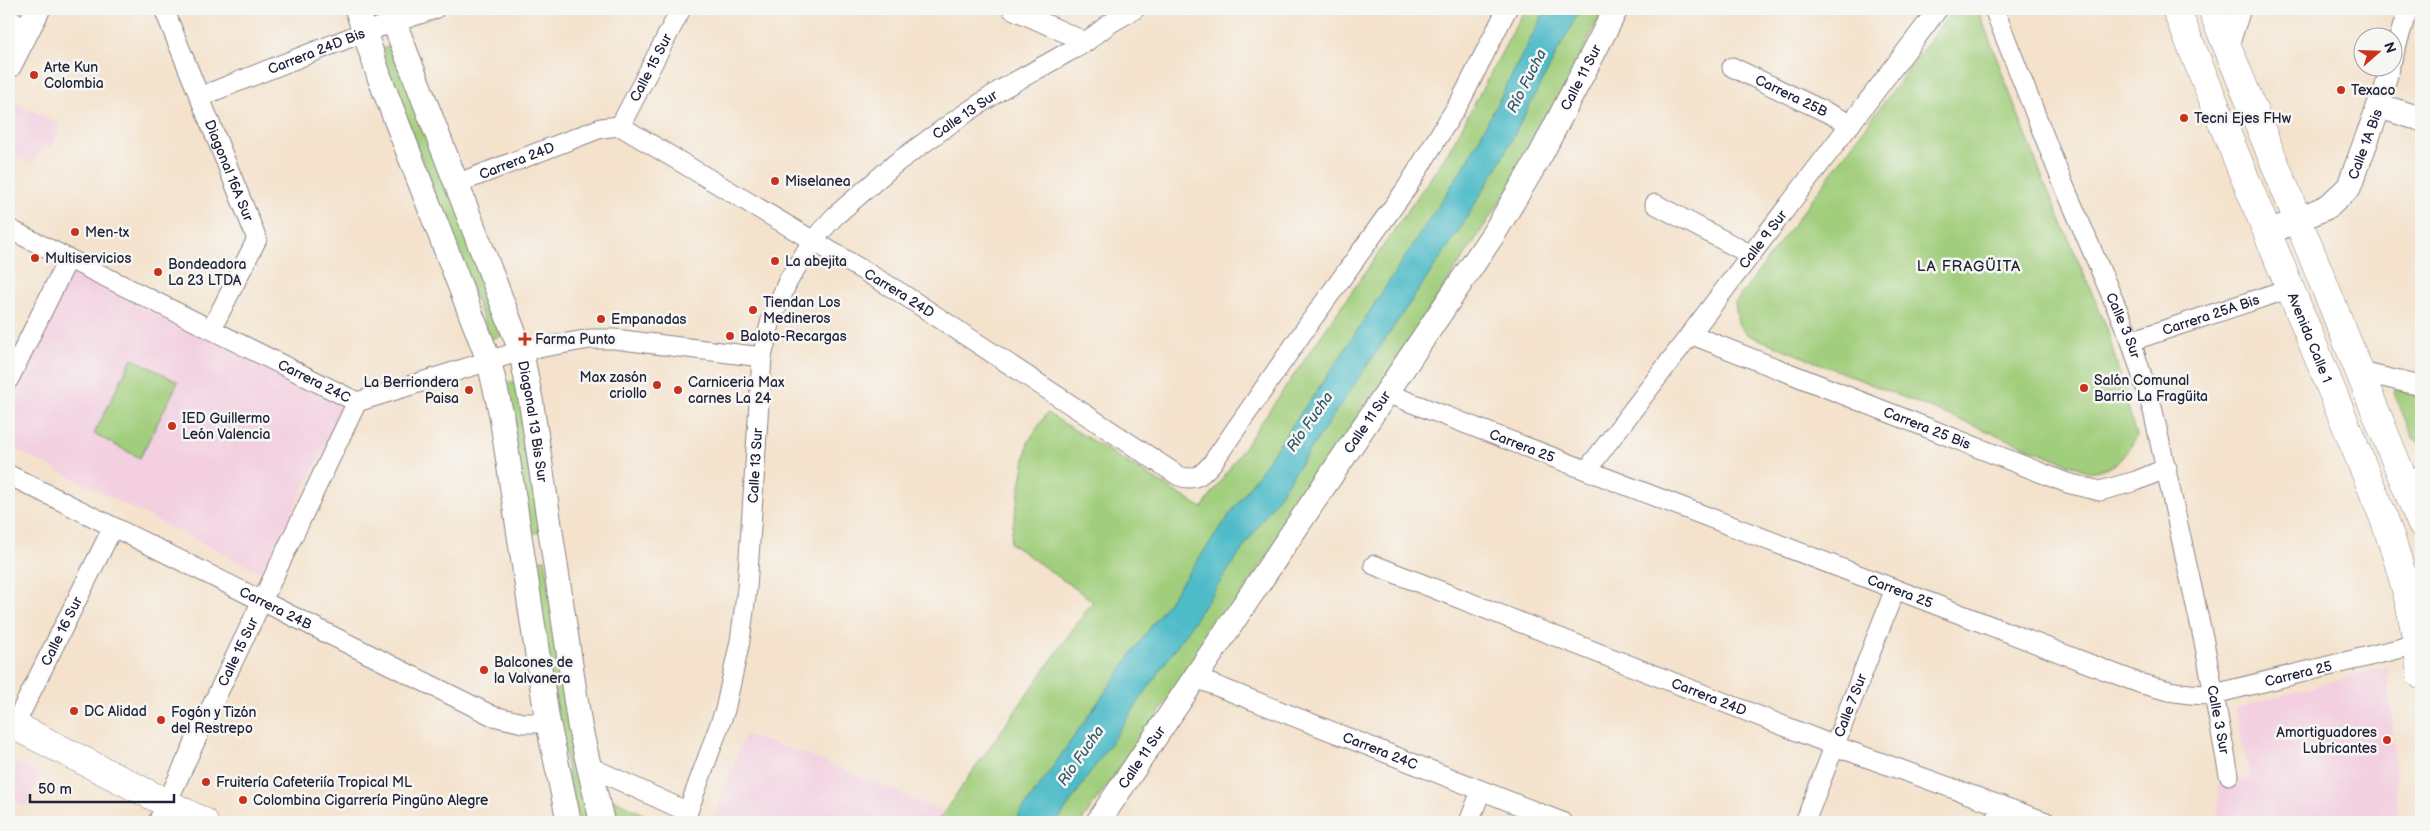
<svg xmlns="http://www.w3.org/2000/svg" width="2430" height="831" viewBox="0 0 2430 831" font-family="'Balsamiq Sans',sans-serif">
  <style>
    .built { fill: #f3cfe0 }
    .green { fill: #a1ce7c; stroke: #62785c }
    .water { fill: #4ebbc8; stroke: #386e82 }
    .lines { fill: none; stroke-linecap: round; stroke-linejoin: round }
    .minor-casing { stroke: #8b8284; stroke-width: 21 }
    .tertiary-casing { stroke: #8b8284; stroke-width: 26 }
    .secondary-casing { stroke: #8b8284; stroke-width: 29 }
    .minor { stroke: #fff; stroke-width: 19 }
    .tertiary { stroke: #fff; stroke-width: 24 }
    .secondary { stroke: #fff; stroke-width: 28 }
    .poi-dot { fill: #c8321e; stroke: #f6f6f2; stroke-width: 2 }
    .labels { text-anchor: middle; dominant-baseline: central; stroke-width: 5; stroke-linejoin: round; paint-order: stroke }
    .street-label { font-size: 14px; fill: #22223b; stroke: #f6f6f2 }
    .poi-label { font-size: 14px; fill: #22223b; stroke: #f6f6f2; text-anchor: start }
    .water-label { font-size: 15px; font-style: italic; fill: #31586c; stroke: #f6f6f2 }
    .neighbourhood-label { font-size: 15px; letter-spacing: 1px; fill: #22223b; stroke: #f6f6f2 }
  </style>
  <rect width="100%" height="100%" fill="#f6f6f2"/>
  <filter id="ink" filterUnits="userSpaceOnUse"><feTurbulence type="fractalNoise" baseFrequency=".02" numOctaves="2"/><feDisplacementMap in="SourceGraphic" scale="10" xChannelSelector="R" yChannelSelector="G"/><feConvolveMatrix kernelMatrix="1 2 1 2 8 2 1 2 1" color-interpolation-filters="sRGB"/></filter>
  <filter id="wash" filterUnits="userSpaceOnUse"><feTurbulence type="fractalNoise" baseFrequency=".0096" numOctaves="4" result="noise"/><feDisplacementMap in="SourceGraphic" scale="20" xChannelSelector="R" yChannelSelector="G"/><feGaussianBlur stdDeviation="1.12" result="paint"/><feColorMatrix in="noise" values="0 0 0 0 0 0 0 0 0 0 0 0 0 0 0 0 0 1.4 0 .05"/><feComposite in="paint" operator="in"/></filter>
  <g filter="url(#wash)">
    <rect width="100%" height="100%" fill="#f4e2cc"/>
    <g class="built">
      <polygon points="10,100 61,125 50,148 44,145 32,164 9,152"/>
      <polygon points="70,272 345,406 262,573 9,446 9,399"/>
      <polygon points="2388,666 2399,822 2220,822 2217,786 2250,778 2235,708"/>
      <polygon points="745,735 806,754 944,812 937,822 712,822"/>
      <polygon points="12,761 40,774 25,807 9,799 9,769"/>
    </g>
    <g class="green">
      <polygon points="1525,9 1604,9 1527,160 1496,208 1233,608 1081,822 937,822 1093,601 1010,543 1028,442 1047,413 1202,508 1449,151"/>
      <path d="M1953,9H1974L1980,15L2042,177L2107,328L2136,436C2125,460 2117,468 2089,472L1746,334L1738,324L1735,303Z"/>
      <polygon points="395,44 506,334 491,339 380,50"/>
      <polygon points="132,358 178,382 140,458 94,434"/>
      <polygon points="518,381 542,532 528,534 503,383"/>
      <polygon points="2395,389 2421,394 2421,441 2419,442 2413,438 2394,393"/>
      <polygon points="545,559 593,822 580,822 571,790 531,561"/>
      <polygon points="613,799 659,822 619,822"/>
    </g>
    <polygon class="water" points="1546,9 1580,9 1498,166 1456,235 1057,822 1014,822 1336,363 1468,160"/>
  </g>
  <g filter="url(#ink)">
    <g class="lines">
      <defs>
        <g id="minor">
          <path id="s1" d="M164,9L257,239L212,328"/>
          <polyline points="1012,9 1086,42"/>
          <path id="s2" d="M1994,9L2059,174L2131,341L2153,411L2204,642L2229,775"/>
          <polyline points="9,19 28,29"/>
          <polyline points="2228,49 2241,9"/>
          <polyline points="2392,60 2408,9"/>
          <path id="s3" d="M1732,67L1851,124"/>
          <path id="s4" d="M199,97L359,34L435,9"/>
          <polyline points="2379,106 2390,68"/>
          <path id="s5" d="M620,126L681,9"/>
          <path id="s6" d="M456,184L601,128L620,126L901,293L1179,476C1195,482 1203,474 1213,462L1310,322L1406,189L1462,98L1507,9"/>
          <polyline points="1655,204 1751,255"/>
          <path id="s7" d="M9,229L357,402L521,351L590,339H614L762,357"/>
          <path id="s8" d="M1690,334L2067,483L2100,491L2136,481L2167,468"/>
          <path id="s9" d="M2131,341L2291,288"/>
          <polyline points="2361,372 2421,386"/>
          <polyline points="9,379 68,259"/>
          <path id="s10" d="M1386,393L2139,683C2164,690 2188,697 2214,694L2402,648L2412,643L2421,634"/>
          <path id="s11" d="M1587,470L1938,9"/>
          <path id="s12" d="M9,475L493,716L523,723H547"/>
          <path id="s13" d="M1374,565L1835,746L2046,822"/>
          <path id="s14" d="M1196,678L1562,822"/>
          <path id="s15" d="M14,726L113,527"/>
          <polyline points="588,766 688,812"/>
          <path id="s16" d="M158,822L205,720L357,402"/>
          <path id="s17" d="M684,822L725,710L740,641L747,588L762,357L771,320L788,281L813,240L835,216L896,163L957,119L1002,89L1086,42L1109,24L1135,9"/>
          <polyline points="1469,822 1481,791"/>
          <path id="s18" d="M1805,822L1895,589"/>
          <polyline points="1995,822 2001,805"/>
        </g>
        <g id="tertiary">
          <polyline points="357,9 379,76 489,361 501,413 547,718 569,822"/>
          <path id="s19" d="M389,9L521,351L531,402L580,728L602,822"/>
          <polyline points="9,66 38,9"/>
          <path id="s20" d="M2268,233L2329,206L2349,187L2379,106L2421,119"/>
          <polyline points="2414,503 2421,477"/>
          <path id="s21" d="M1098,822L1496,230L1541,154L1616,9"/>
        </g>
        <g id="secondary">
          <path id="s22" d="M2176,9L2383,516C2402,568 2416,620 2421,675"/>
          <polyline points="2212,9 2421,523"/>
          <polyline points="9,723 204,822"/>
        </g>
      </defs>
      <use href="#minor" class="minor-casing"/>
      <use href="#tertiary" class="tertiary-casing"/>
      <use href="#secondary" class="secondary-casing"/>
      <use href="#minor" class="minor"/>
      <use href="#tertiary" class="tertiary"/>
      <use href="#secondary" class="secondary"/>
    </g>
  </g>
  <g class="poi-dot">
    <circle cx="34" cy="75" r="5"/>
    <circle cx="2341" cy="90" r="5"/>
    <circle cx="2184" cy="118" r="5"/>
    <circle cx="775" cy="181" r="5"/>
    <circle cx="75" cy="232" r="5"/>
    <circle cx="35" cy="258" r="5"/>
    <circle cx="775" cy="261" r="5"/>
    <circle cx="158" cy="272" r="5"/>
    <circle cx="753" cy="310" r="5"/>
    <circle cx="601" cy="319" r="5"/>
    <circle cx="730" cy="336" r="5"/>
    <path d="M522.5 331.5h5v5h5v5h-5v5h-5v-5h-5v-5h5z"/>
    <circle cx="657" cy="385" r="5"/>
    <circle cx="2084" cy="388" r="5"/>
    <circle cx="469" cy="390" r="5"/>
    <circle cx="678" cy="390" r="5"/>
    <circle cx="172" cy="426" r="5"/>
    <circle cx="484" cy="670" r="5"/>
    <circle cx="74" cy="711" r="5"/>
    <circle cx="161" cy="720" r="5"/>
    <circle cx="2387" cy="740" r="5"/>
    <circle cx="206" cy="782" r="5"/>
    <circle cx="243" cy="800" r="5"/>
  </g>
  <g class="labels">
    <g class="street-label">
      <text stroke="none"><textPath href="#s4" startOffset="126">Carrera 24D Bis</textPath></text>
      <text stroke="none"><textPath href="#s5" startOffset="66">Calle 15 Sur</textPath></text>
      <text stroke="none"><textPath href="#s21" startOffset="888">Calle 11 Sur</textPath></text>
      <text stroke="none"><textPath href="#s3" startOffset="66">Carrera 25B</textPath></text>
      <text stroke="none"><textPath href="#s17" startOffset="801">Calle 13 Sur</textPath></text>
      <text stroke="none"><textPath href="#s20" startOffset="140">Calle 1A Bis</textPath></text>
      <text stroke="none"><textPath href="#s6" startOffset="65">Carrera 24D</textPath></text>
      <text stroke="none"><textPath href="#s1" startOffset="174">Diagonal 16A Sur</textPath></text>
      <text stroke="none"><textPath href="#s11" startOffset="290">Calle 9 Sur</textPath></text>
      <text stroke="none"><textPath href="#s6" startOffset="500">Carrera 24D</textPath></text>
      <text stroke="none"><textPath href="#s9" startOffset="84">Carrera 25A Bis</textPath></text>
      <text stroke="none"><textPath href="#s2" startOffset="342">Calle 3 Sur</textPath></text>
      <text stroke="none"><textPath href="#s22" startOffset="355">Avenida Calle 1</textPath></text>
      <text stroke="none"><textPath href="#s7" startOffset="341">Carrera 24C</textPath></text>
      <text stroke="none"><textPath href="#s19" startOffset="438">Diagonal 13 Bis Sur</textPath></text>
      <text stroke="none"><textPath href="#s21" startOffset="482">Calle 11 Sur</textPath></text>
      <text stroke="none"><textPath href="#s8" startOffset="255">Carrera 25 Bis</textPath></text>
      <text stroke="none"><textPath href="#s10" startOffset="146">Carrera 25</textPath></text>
      <text stroke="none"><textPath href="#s17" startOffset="366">Calle 13 Sur</textPath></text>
      <text stroke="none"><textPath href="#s10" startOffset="551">Carrera 25</textPath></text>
      <text stroke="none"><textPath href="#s12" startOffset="298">Carrera 24B</textPath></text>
      <text stroke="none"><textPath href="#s15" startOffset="106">Calle 16 Sur</textPath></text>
      <text stroke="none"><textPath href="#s16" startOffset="188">Calle 15 Sur</textPath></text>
      <text stroke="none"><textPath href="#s10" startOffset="970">Carrera 25</textPath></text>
      <text stroke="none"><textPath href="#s13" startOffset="360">Carrera 24D</textPath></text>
      <text stroke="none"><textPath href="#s18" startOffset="125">Calle 7 Sur</textPath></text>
      <text stroke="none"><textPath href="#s2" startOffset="748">Calle 3 Sur</textPath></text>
      <text stroke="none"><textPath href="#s14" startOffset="198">Carrera 24C</textPath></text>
      <text stroke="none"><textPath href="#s21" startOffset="78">Calle 11 Sur</textPath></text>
    </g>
    <g class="poi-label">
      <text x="44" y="67">Arte Kun<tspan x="44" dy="16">Colombia</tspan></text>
      <text x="2351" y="90">Texaco</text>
      <text x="2194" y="118">Tecni Ejes FHw</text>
      <text x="785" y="181">Miselanea</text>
      <text x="85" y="232">Men-tx</text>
      <text x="45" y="258">Multiservicios</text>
      <text x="785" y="261">La abejita</text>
      <text x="168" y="264">Bondeadora<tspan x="168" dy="16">La 23 LTDA</tspan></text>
      <text x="763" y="302">Tiendan Los<tspan x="763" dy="16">Medineros</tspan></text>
      <text x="611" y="319">Empanadas</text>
      <text x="740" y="336">Baloto-Recargas</text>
      <text x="535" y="339">Farma Punto</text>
      <text x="647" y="377" text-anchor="end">Max zasón<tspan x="647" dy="16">criollo</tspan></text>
      <text x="2094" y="380">Salón Comunal<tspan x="2094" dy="16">Barrio La Fragüita</tspan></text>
      <text x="459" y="382" text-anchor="end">La Berriondera<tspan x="459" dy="16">Paisa</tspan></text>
      <text x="688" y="382">Carniceria Max<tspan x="688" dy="16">carnes La 24</tspan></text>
      <text x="182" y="418">IED Guillermo<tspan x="182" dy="16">León Valencia</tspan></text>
      <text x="494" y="662">Balcones de<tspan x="494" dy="16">la Valvanera</tspan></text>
      <text x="84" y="711">DC Alidad</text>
      <text x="171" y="712">Fogón y Tizón<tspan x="171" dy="16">del Restrepo</tspan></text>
      <text x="2377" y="732" text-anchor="end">Amortiguadores<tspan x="2377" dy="16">Lubricantes</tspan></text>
      <text x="216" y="782">Fruitería Cafeteriía Tropical ML</text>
      <text x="253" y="800">Colombina Cigarrería Pingüno Alegre</text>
    </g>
    <g class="water-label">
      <text transform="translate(1527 81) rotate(-63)">Río Fucha</text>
      <text transform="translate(1310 422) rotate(-55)">Río Fucha</text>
      <text transform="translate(1081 756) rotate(-55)">Río Fucha</text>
    </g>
    <g class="neighbourhood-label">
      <text x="1969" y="266">LA FRAGÜITA</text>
    </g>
  </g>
  <rect width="2430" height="831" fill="none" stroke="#f6f6f2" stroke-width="30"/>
  <g transform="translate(2378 52) rotate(70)"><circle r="24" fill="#f6f6f2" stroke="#a1a1a9"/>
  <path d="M0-4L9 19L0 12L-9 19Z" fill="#c8321e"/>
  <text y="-8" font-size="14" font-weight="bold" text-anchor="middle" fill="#22223b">N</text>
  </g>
  <path d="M30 794v8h144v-8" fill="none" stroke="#22223b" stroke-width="2.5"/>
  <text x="38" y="794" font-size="15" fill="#22223b" stroke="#f6f6f2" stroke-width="4" paint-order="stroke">50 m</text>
</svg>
